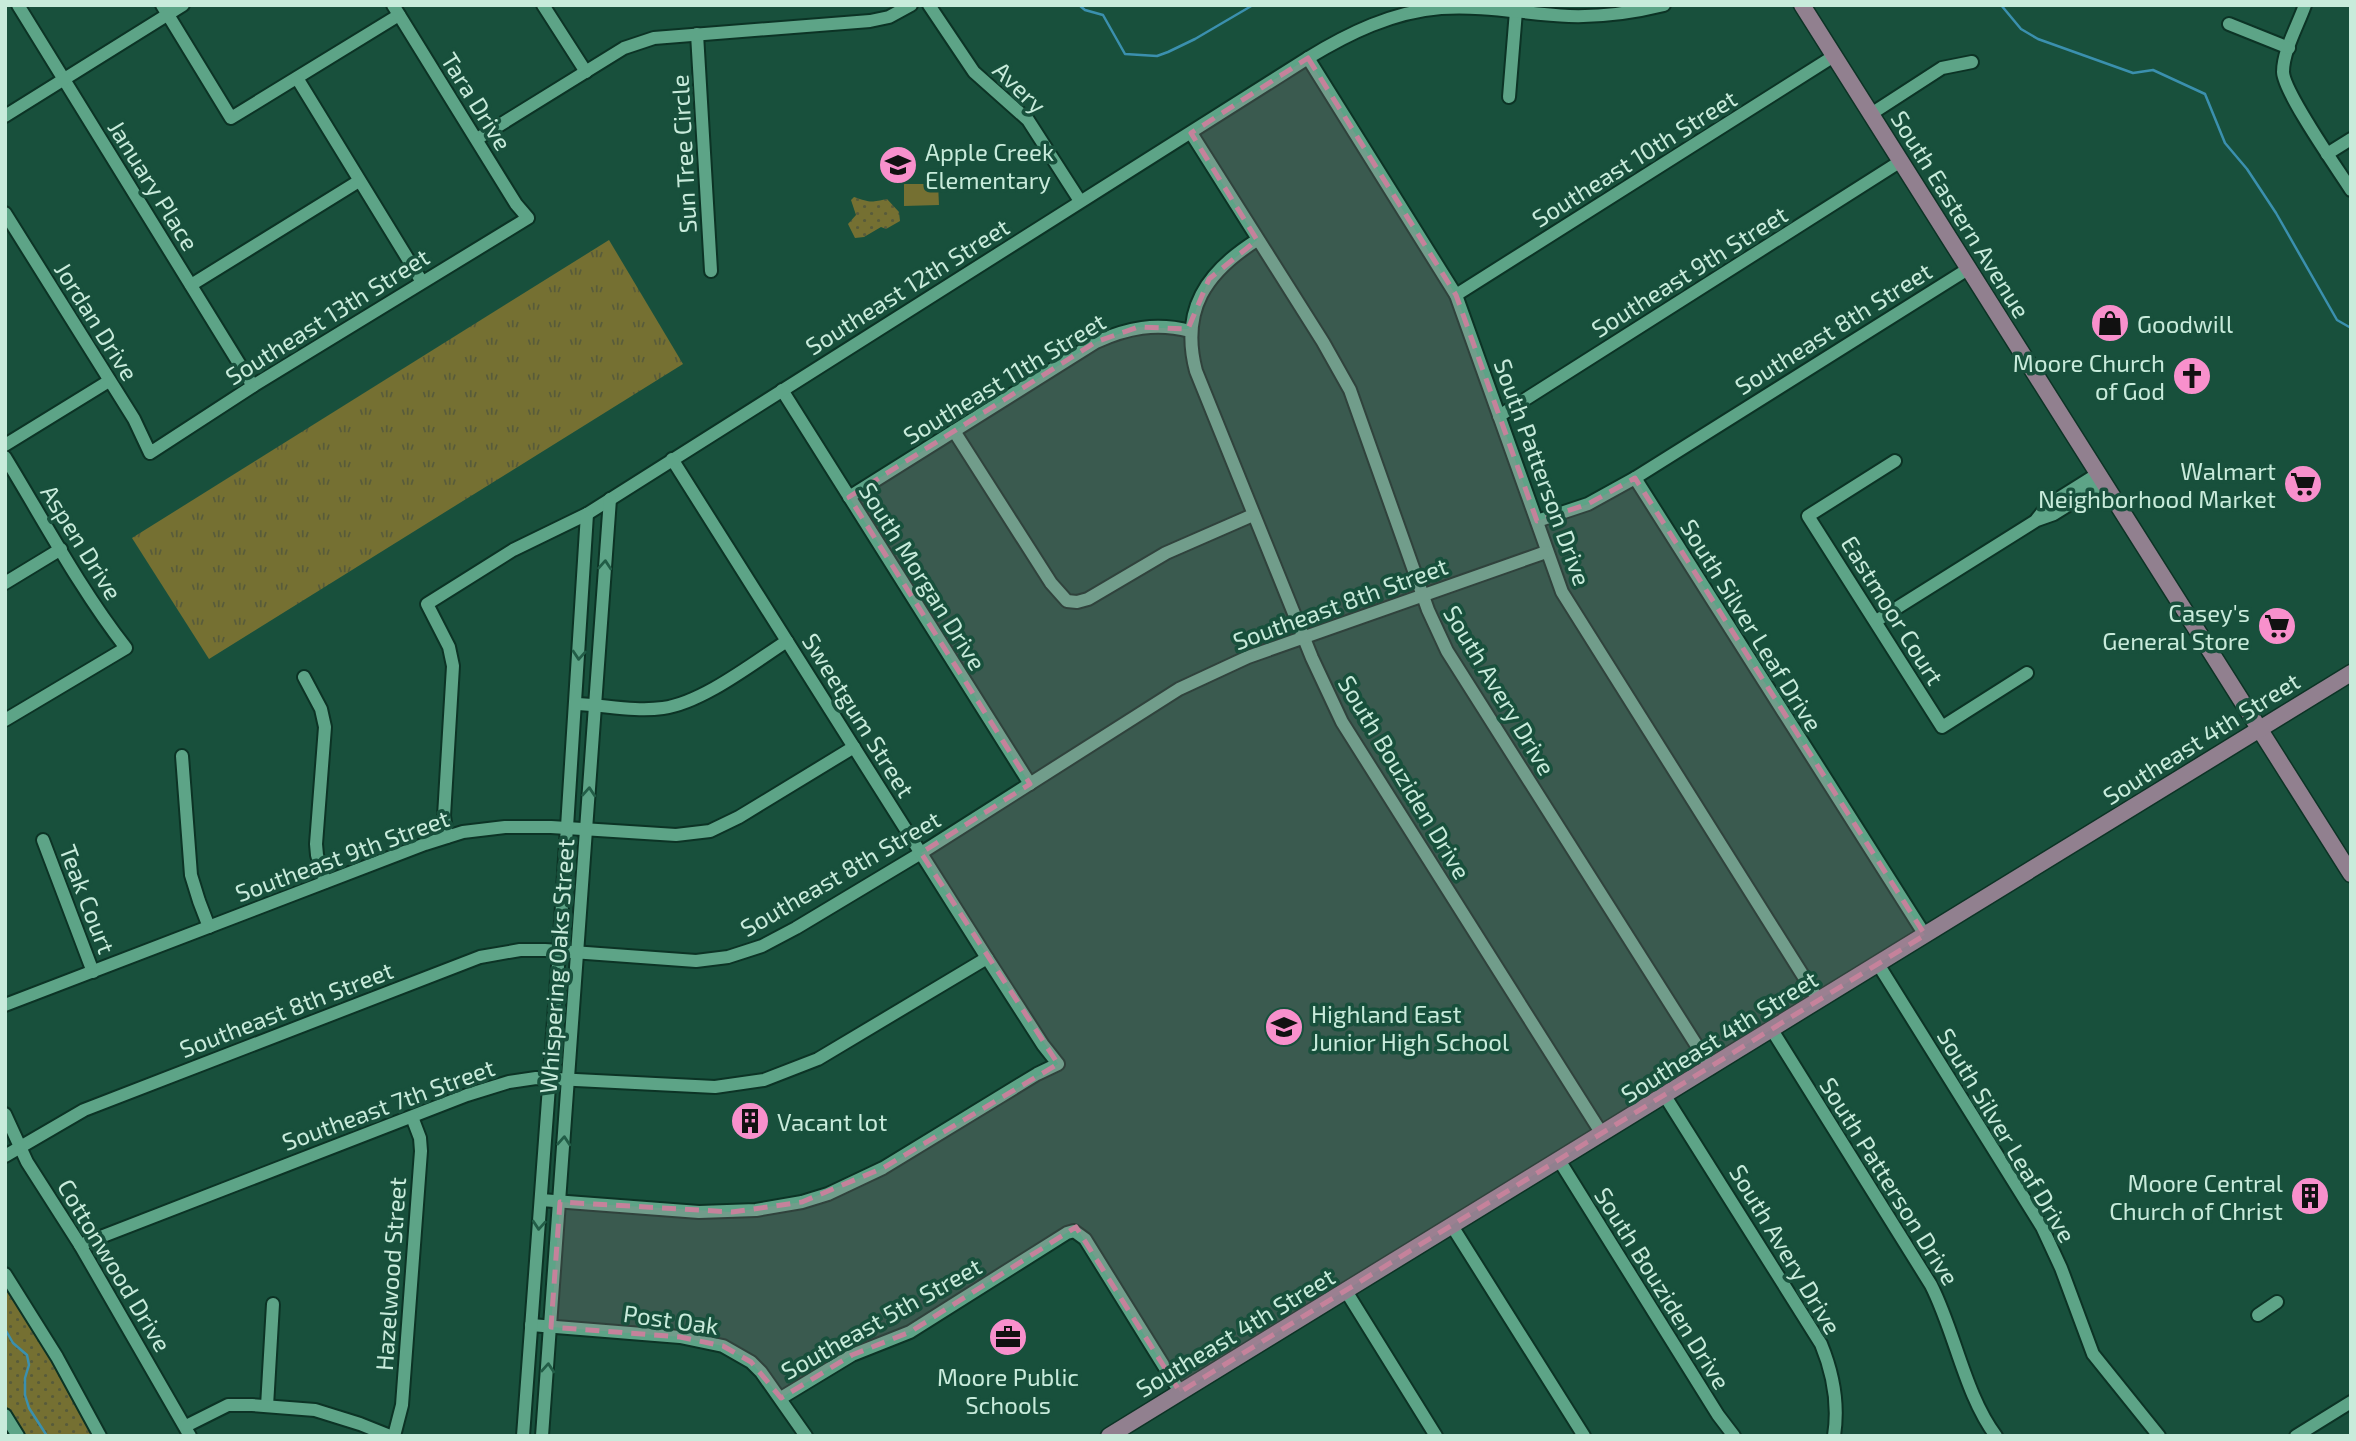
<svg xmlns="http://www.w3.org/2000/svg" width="2356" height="1441" viewBox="0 0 2356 1441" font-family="'Exo 2',sans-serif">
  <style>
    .grass { fill: url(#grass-tufts) }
    .park { fill: url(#park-dots) }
    .pitch { fill: #757032 }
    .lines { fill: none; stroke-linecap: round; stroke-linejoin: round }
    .stream { stroke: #3b90ae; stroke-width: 2.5 }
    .minor-casing { stroke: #0c3325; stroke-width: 16 }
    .major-casing { stroke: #0c3325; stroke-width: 19 }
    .minor { stroke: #5da487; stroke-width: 12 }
    .major { stroke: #91808f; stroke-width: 16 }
    .oneway { stroke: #225d47 }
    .marked { fill: #c5829b; fill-opacity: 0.2; stroke: #c5829b; stroke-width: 5; stroke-dasharray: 14 9; stroke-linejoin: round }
    .labels { text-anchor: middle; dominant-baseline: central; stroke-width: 7; stroke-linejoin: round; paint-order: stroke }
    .street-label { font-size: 24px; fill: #c8ebdb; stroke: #18503c }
    .poi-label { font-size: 24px; fill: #c8ebdb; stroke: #18503c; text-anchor: start }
  </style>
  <defs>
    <pattern id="grass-tufts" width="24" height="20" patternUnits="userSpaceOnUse" patternTransform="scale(1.75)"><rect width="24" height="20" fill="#757032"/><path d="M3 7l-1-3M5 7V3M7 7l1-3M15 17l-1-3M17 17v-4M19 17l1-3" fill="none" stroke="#585b3a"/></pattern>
    <pattern id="park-dots" width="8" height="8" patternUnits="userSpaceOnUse" patternTransform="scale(1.75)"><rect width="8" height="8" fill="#757032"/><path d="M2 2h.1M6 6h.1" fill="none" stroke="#585b3a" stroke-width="1.8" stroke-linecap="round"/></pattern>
  </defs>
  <rect width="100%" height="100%" fill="#18503c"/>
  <polygon class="grass" points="609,240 683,364 209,659 132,538"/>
  <g class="park">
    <path d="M854,197C869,202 870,203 887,199L899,212L900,221L886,229L881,227L864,237L855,238L848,224L856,215L851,200Z"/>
    <polygon points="5,1283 53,1360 95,1436 25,1436 5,1404"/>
  </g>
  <polygon class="pitch" points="904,184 938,184 939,205 904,206"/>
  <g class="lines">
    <g class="stream">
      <polyline points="1079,5 1085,10 1103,15 1125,54 1157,56 1168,52 1195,39 1253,5"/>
      <polyline points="2001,5 2021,29 2038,39 2133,73 2153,70 2205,94 2225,143 2247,169 2276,213 2337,320 2351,328"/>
      <polyline points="5,1329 13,1343 27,1355 29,1365 25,1378 25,1395 29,1408 47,1436"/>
    </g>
    <defs>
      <g id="minor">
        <polyline points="18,5 253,386"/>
        <polyline points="162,5 231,118 399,15"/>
        <polyline points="543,5 586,72"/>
        <polyline points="929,5 974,72 1028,120 1080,201"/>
        <path d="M2305,5C2298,25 2283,51 2283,72C2284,93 2337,168 2351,190"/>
        <polyline points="2229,24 2289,48"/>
        <polyline points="697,34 711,271"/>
        <polyline points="1308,58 1456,295 1562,592 1819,1001"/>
        <polyline points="297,78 422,282"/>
        <polyline points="1509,97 1516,11"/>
        <polyline points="1871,114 1942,68 1972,62"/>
        <polyline points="5,116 183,5"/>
        <polyline points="1191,133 1323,342 1350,390 1428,610 1447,651 1711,1068"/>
        <polyline points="477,139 624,48 654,38 870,21 889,17 911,5"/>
        <polyline points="2327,154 2351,139"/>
        <polyline points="5,213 134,419 150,453 253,386 528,218 516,204 393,5"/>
        <path d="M1257,240C1206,272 1180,310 1196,371L1312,658L1342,722L1602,1134"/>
        <polyline points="191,285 359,181"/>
        <polyline points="1456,295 1834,56"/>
        <polyline points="782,390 1030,784"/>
        <polyline points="1499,416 1901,161"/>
        <polyline points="954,431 1051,583 1067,601 1077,602 1088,599 1166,553 1253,515"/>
        <polyline points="5,445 109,381"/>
        <path d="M5,457C44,521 80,589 126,648L5,720"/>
        <polyline points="1895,461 1808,516 1942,727 2027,673"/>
        <polyline points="1635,478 1925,935"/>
        <path d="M849,497L1096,342C1127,328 1156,322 1190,331"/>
        <polyline points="2037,519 2048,505 2099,473"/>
        <polyline points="1537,521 1588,504 1635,478 1968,269"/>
        <polyline points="5,583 61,549"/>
        <polyline points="1876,621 2037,520 2054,514 2105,482"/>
        <polyline points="304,677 321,709 325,727 316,844 317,855 325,882"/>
        <path d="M576,704C604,705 635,712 663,708C702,703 753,663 787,641"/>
        <polyline points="182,756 191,875 199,901 209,927"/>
        <path d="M447,837L444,816L453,666L449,647L427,604L513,550L587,514L1308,58C1349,33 1392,12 1441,8C1484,5 1526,14 1569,16C1601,17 1632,13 1664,5"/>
        <polyline points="43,840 93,972"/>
        <polyline points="1878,964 2042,1227 2061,1268 2093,1354 2159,1436"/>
        <polyline points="5,1005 425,844 463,832 505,827 551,827 676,835 710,831 739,817 854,747"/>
        <path d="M1772,1030L1931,1285C1955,1332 1965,1395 1996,1436"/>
        <path d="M1665,1096L1821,1344C1833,1373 1839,1404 1834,1436"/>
        <polyline points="5,1114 27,1162 80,1245 190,1436"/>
        <polyline points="5,1156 84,1110 480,957 520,950 545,950 696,961 728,957 762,946 796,928 921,853 1179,689 1248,657 1546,552"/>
        <polyline points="1559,1160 1718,1415 1734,1436"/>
        <polyline points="541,1200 699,1212 756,1210 802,1202 828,1194 883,1168 1037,1074 1058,1064 1043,1045 987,958 672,459"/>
        <polyline points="1452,1226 1584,1436"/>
        <polyline points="80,1245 467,1095 509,1082 536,1078 715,1087 764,1080 818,1059 987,958"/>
        <polyline points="5,1274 57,1357 100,1436"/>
        <polyline points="1346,1291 1436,1436"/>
        <polyline points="2258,1315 2277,1302"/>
        <polyline points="531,1325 680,1337 723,1346 751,1362 761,1372 806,1436"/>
        <polyline points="781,1398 852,1355 910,1332 1067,1233 1074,1231 1085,1239 1180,1392"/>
        <polyline points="267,1406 273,1304"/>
        <polyline points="5,1415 18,1436"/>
        <polyline points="186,1426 228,1405 252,1405 315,1410 360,1424 390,1436"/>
        <polyline points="394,1436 402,1405 421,1151 420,1138 412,1117"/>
        <polyline points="523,1436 559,952 587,514"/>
        <polyline points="542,1436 610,499"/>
        <polyline points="2296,1436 2351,1402"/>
      </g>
      <g id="major">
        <polyline points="1802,5 2351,874"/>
        <polyline points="1109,1436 2351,673"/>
      </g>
    </defs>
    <use href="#minor" class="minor-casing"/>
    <use href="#major" class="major-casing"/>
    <use href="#minor" class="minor"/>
    <use href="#major" class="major"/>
  </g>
  <defs><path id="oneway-chevron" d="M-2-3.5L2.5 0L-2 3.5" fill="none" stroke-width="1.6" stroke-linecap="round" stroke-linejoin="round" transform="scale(1.75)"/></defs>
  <g class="oneway">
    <use href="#oneway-chevron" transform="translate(605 565) rotate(-86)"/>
    <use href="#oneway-chevron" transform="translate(579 655) rotate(94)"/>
    <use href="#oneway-chevron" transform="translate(589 792) rotate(-86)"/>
    <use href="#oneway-chevron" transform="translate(564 1141) rotate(-86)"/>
    <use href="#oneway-chevron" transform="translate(539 1225) rotate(94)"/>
    <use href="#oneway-chevron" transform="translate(548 1368) rotate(-86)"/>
  </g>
  <path class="marked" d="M1308,58L1456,295L1537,521L1588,504L1635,478L1925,935L1180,1392L1076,1227L910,1332L852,1355L781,1398L751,1362L723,1346L680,1337L551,1327L560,1202L732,1212L802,1202L883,1168L1058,1064L921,853L1030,784L849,497L1096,342L1138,327L1188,329L1209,279L1257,240L1191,133Z"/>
  <defs>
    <symbol id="school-disc" viewBox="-11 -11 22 22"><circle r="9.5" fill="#f890cc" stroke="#18503c"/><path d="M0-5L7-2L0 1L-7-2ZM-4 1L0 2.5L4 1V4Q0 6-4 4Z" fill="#111"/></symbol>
    <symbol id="shop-disc" viewBox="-11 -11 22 22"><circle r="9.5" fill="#f890cc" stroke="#18503c"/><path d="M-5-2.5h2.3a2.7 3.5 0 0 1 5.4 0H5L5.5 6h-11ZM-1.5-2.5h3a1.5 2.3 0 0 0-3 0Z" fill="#111"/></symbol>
    <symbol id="church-disc" viewBox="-11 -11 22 22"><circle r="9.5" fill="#f890cc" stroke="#18503c"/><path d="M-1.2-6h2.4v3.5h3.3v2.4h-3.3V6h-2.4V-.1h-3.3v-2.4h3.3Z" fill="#111"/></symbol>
    <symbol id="supermarket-disc" viewBox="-11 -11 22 22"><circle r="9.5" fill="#f890cc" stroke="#18503c"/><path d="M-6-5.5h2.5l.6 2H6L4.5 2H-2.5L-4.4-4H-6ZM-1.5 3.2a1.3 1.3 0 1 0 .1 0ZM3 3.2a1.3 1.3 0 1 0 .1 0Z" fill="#111"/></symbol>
    <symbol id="building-disc" viewBox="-11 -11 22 22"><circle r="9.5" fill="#f890cc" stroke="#18503c"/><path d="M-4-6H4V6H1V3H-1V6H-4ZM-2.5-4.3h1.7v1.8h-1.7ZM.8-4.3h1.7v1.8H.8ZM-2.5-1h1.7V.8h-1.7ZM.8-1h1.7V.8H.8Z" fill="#111"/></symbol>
    <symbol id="office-disc" viewBox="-11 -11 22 22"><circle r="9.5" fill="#f890cc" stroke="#18503c"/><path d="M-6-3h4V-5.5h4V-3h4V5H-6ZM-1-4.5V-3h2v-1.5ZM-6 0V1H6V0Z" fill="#111"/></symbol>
  </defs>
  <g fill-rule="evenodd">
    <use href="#school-disc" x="876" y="143" width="44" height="44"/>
    <use href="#shop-disc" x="2088" y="301" width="44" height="44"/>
    <use href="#church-disc" x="2170" y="354" width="44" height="44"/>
    <use href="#supermarket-disc" x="2281" y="462" width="44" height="44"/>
    <use href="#supermarket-disc" x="2255" y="604" width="44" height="44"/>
    <use href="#school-disc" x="1262" y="1005" width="44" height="44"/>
    <use href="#building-disc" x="728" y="1099" width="44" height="44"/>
    <use href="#building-disc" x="2288" y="1174" width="44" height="44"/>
    <use href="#office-disc" x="986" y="1315" width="44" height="44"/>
  </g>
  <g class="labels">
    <g class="street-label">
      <text transform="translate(1020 87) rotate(44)">Avery</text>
      <text transform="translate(477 101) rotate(58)">Tara Drive</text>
      <text transform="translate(683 154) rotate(-93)">Sun Tree Circle</text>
      <text transform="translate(1634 158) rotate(-32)">Southeast 10th Street</text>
      <text transform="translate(154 185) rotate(58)">January Place</text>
      <text transform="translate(1961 214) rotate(58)">South Eastern Avenue</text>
      <text transform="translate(1689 271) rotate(-32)">Southeast 9th Street</text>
      <text transform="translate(907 286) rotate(-32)">Southeast 12th Street</text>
      <text transform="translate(327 316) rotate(-32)">Southeast 13th Street</text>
      <text transform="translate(97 321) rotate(58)">Jordan Drive</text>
      <text transform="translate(1833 328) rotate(-32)">Southeast 8th Street</text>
      <text transform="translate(1004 378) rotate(-31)">Southeast 11th Street</text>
      <text transform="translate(1543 472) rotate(70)">South Patterson Drive</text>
      <text transform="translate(82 542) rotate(58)">Aspen Drive</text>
      <text transform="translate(923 576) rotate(58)">South Morgan Drive</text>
      <text transform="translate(1340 603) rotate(-20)">Southeast 8th Street</text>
      <text transform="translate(1893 610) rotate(58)">Eastmoor Court</text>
      <text transform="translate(1752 625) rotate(58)">South Silver Leaf Drive</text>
      <text transform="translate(1500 690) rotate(59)">South Avery Drive</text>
      <text transform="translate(859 715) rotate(58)">Sweetgum Street</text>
      <text transform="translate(2201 738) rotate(-32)">Southeast 4th Street</text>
      <text transform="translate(1405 777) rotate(59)">South Bouziden Drive</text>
      <text transform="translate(342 855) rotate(-20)">Southeast 9th Street</text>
      <text transform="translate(840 873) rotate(-30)">Southeast 8th Street</text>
      <text transform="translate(88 899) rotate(69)">Teak Court</text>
      <text transform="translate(556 966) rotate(-86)">Whispering Oaks Street</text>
      <text transform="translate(286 1009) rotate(-21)">Southeast 8th Street</text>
      <text transform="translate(1719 1036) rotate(-32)">Southeast 4th Street</text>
      <text transform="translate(388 1104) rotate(-20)">Southeast 7th Street</text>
      <text transform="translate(2007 1135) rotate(59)">South Silver Leaf Drive</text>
      <text transform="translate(1890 1181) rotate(58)">South Patterson Drive</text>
      <text transform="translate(1786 1249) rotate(59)">South Avery Drive</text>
      <text transform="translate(115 1265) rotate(59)">Cottonwood Drive</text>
      <text transform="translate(390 1274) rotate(-86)">Hazelwood Street</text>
      <text transform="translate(1663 1288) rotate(58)">South Bouziden Drive</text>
      <text transform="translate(881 1318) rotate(-29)">Southeast 5th Street</text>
      <text transform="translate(671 1319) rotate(8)">Post Oak</text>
      <text transform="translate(1235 1332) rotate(-31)">Southeast 4th Street</text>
    </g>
    <g class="poi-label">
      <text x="925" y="151">Apple Creek<tspan x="925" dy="28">Elementary</tspan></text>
      <text x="2137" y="323">Goodwill</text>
      <text x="2165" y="362" text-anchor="end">Moore Church<tspan x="2165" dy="28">of God</tspan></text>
      <text x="2276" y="470" text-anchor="end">Walmart<tspan x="2276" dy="28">Neighborhood Market</tspan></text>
      <text x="2250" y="612" text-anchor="end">Casey's<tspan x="2250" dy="28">General Store</tspan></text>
      <text x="1311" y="1013">Highland East<tspan x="1311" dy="28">Junior High School</tspan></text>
      <text x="777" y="1121">Vacant lot</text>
      <text x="2283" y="1182" text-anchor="end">Moore Central<tspan x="2283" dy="28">Church of Christ</tspan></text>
      <text x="1008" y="1376" text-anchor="middle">Moore Public<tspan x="1008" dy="28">Schools</tspan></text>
    </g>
  </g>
  <rect width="2356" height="1441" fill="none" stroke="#c8ebdb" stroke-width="14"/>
</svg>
